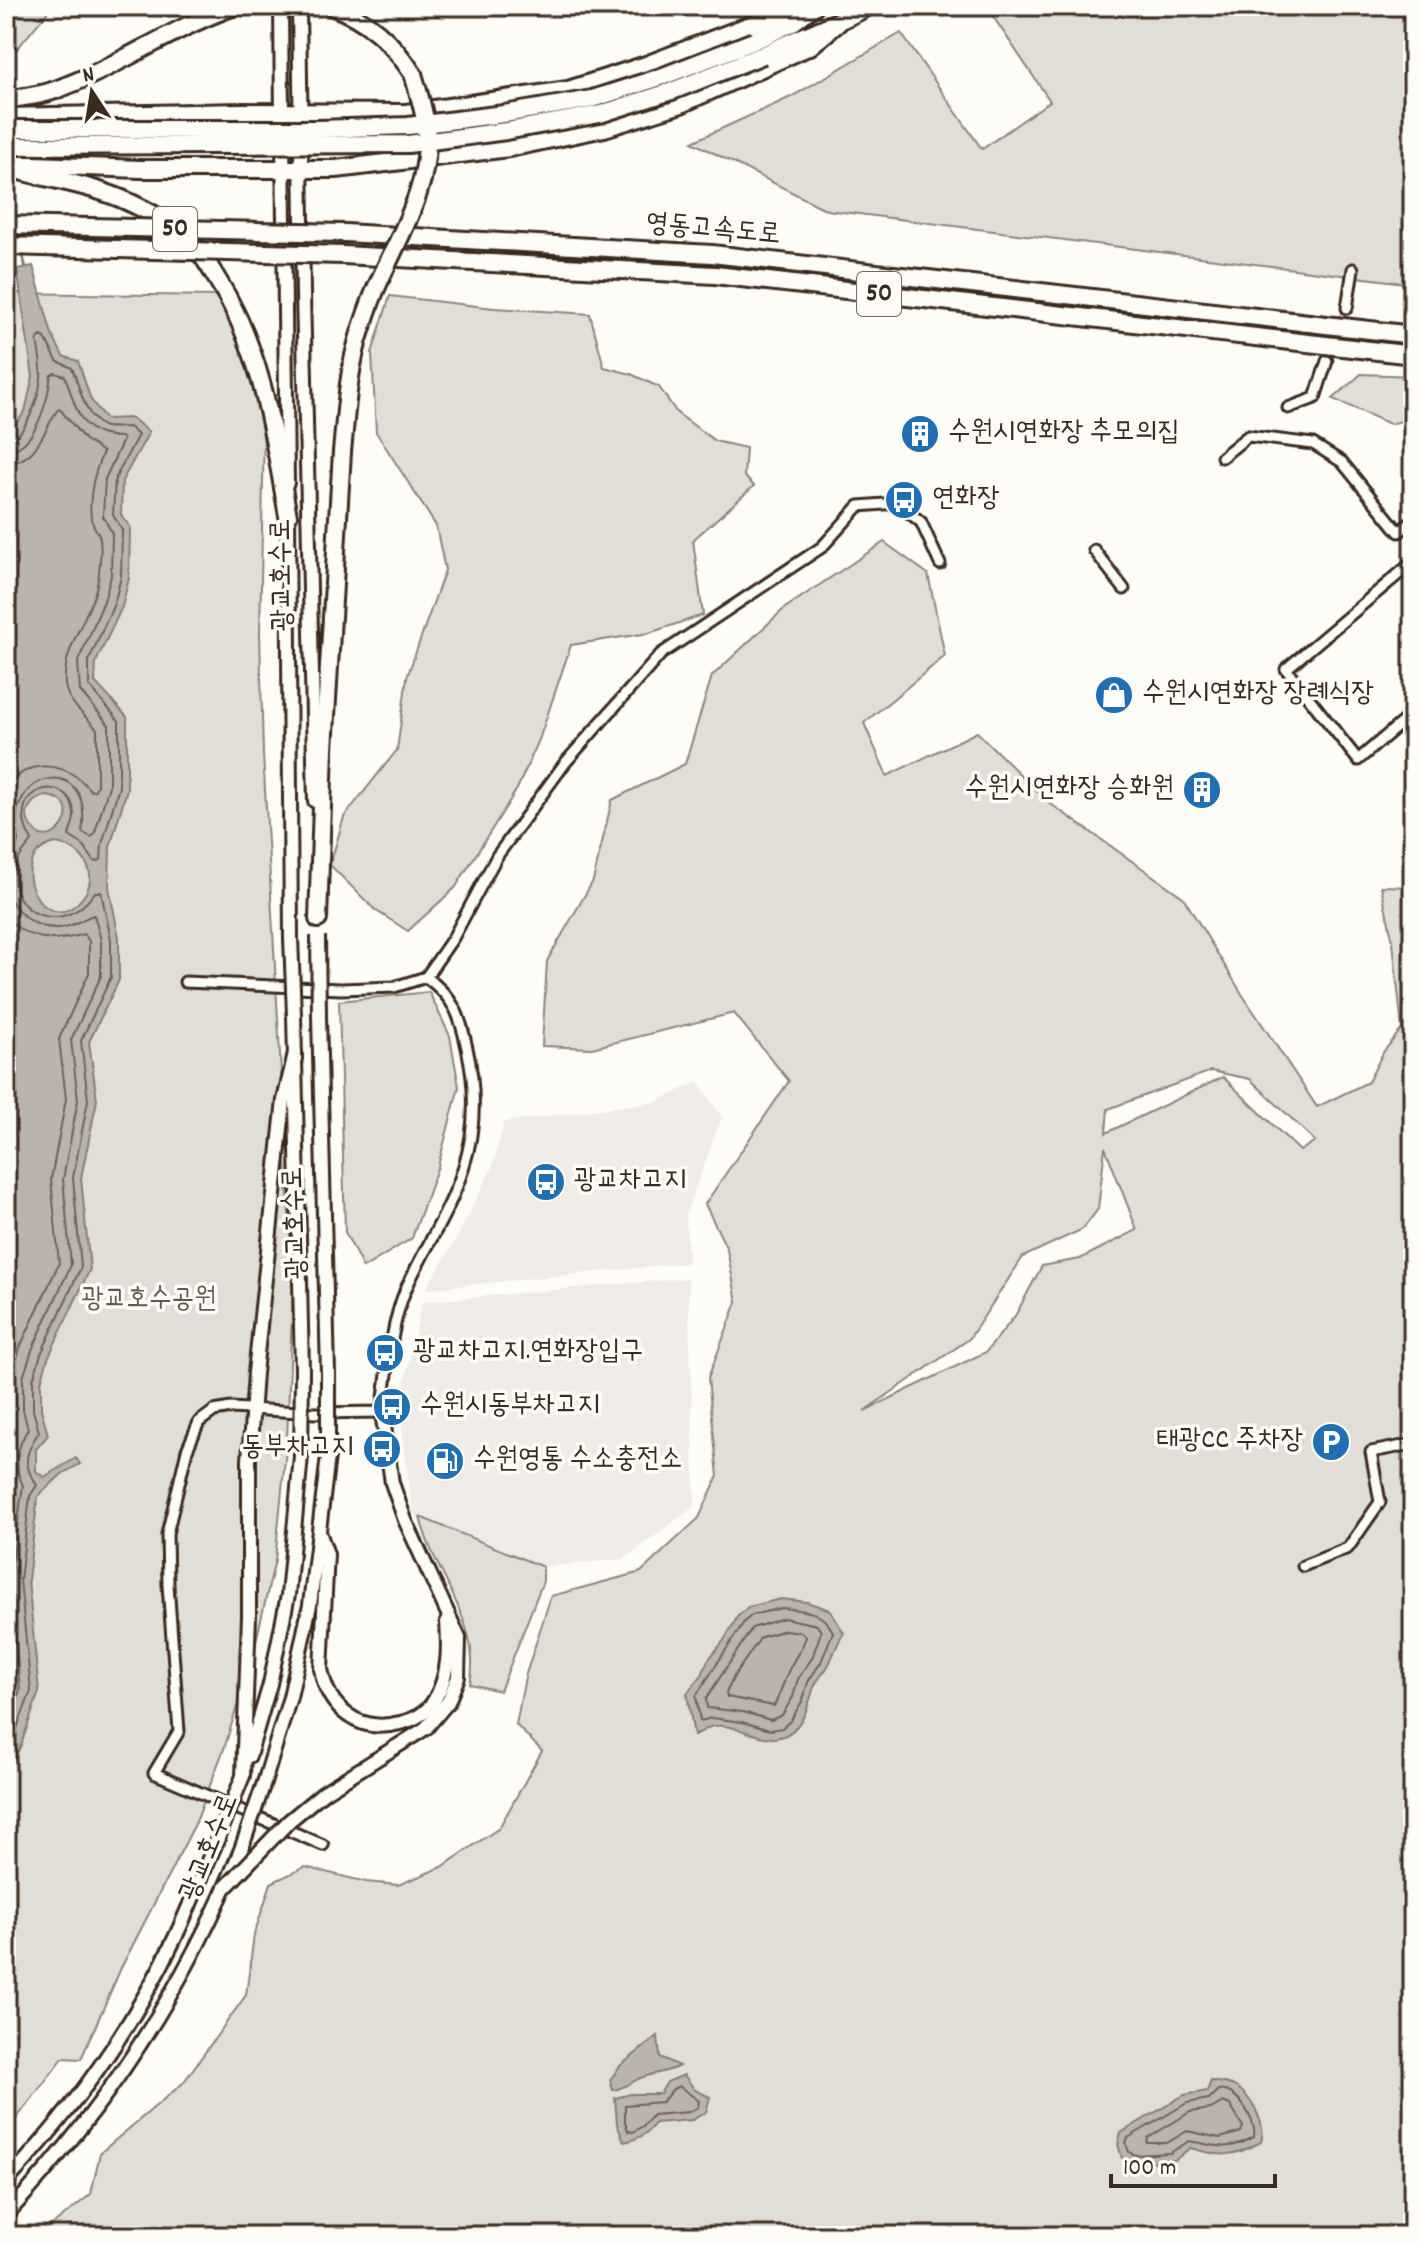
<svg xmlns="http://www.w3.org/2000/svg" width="1419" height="2242" viewBox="0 0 1419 2242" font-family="Dekko,'Poor Story',sans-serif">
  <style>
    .built { fill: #efece7 }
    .green { fill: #e1ded7; stroke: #8e847a; stroke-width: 2; fill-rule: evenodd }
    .water { fill: #bbb4ad; stroke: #887d74; stroke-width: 2; fill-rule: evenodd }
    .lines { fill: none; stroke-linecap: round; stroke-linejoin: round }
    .shore { stroke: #6e6157; stroke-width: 2 }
    .stream { stroke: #887d74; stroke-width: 3 }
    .minor-tunnel { stroke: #d6d2cc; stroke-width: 9; stroke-dasharray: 9 4.5; stroke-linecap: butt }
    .minor-casing { stroke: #3b2a1e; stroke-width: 15 }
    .secondary-casing { stroke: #3b2a1e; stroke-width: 18 }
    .trunk-casing { stroke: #3b2a1e; stroke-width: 22 }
    .motorway-casing { stroke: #3b2a1e; stroke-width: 22 }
    .minor { stroke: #fdfcf7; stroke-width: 9 }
    .secondary { stroke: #fdfcf7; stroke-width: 12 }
    .trunk { stroke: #fdfcf7; stroke-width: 16 }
    .motorway { stroke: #fdfcf7; stroke-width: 16 }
    .secondary-bridge-casing { stroke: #3b2a1e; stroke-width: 18; stroke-linecap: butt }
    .trunk-bridge-casing { stroke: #3b2a1e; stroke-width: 22; stroke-linecap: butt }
    .motorway-bridge-casing { stroke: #3b2a1e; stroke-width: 22; stroke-linecap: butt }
    .secondary-bridge { stroke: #fdfcf7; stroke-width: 12 }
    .trunk-bridge { stroke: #fdfcf7; stroke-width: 16 }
    .motorway-bridge { stroke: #fdfcf7; stroke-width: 16 }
    .labels { text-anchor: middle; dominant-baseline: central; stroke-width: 7; stroke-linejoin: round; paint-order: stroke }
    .shield { fill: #fdfcf7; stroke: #75695f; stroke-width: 2 }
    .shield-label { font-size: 26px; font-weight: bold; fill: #3b2a1e }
    .street-label { font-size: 28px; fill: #3b2a1e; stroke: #fdfcf7 }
    .poi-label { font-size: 28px; fill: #3b2a1e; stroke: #fdfcf7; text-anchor: start }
    .park-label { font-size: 28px; fill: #64574c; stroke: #fdfcf7 }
  </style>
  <rect width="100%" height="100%" fill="#fdfcf7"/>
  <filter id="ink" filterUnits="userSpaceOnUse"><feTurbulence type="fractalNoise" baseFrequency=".0125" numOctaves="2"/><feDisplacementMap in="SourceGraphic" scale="16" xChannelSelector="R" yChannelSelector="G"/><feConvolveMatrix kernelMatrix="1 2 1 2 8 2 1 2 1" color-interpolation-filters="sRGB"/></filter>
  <g filter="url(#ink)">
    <g class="built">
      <polygon points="698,1082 722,1117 686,1213 688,1263 426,1289 457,1238 492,1168 504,1122 655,1102"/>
      <polygon points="688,1278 695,1506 624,1559 543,1567 413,1514 399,1408 422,1302"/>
    </g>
    <g class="green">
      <polygon points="6,6 47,6 47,13 6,62"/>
      <polygon points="986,6 1413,6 1413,284 827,210 692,142 791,97 901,33 982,149 1050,101"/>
      <polygon points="6,293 220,296 243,342 256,382 264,427 260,634 263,754 293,1286 287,1440 275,1560 253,1654 225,1746 196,1822 121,1968 81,2059 63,2058 6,2132"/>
      <polygon points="390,296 494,308 590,314 604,367 631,374 659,387 677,413 715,441 746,448 744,476 754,486 693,540 703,615 649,633 571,645 539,740 517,789 455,888 408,931 375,910 330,865 344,817 397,750 407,677 445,570 436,526 376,432 372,353"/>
      <polygon points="1361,374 1413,376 1413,418 1390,424 1333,399"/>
      <path d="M884,542L928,574L945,656L864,723L887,776L977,732L1048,802L1183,897L1242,994L1317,1107L1368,1082L1384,1051L1402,1029L1393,942L1381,886L1413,887V2236H32L55,2223L91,2194L100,2153L183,2083L246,1995L254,1935L271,1883L305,1867L366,1882L398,1885L442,1867L499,1828L542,1751L516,1725L525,1677L551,1596L641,1572L699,1518L718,1476L708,1378L737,1302L727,1249L705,1204L789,1081L734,1013L592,1048L542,1046L547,961L593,881L612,800L685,764L712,676L785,608ZM1211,1071L1250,1079L1315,1141L1300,1151L1223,1077L1106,1133L1108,1109ZM1105,1147L1137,1230L1080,1259L1042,1266L1015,1316L986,1352L864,1411L969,1339L1023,1257L1083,1229L1098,1209Z"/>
      <polygon points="429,992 450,1036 459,1087 438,1166 412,1238 363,1268 345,1232 339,1001"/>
      <path d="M420,1517L543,1567V1581L500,1691L470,1684C483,1624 433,1573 420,1517Z"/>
    </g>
    <g class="water">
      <path d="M33,266L52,335L63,356L78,361L91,400L106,419L132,418L149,432L122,481L121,515L130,527L129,578L122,607L96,662L95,682L127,717V789L110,847L109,887L119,938V980L89,1042L97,1100L81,1178L90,1269L48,1358L41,1382V1409L48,1435L36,1449V1471L44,1477L76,1458L80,1464L62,1474L38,1496L28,1580L39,1692L21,1745L6,1776V438L25,411L33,377L17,269ZM45,796C92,799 50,860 30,825C22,811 32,799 45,796ZM56,843C81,847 101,872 83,897C45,946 0,855 56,843Z"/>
      <path d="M781,1599L807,1602L830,1610L844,1633C836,1644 834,1655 828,1666C824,1673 817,1679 814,1687C809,1701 807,1714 797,1726C773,1756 739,1719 710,1727C705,1729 698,1734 694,1736L687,1693L702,1675L708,1660L723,1642L738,1616L748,1607Z"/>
      <path d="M658,2036L660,2057L679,2066C666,2073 651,2073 638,2079C629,2084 624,2088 613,2090L610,2080L620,2066Z"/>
      <path d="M684,2075L695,2090L710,2097L706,2112L692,2120L655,2123C647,2135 638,2139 624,2142L617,2124L615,2098L631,2094H660L667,2082Z"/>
      <path d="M1211,2081C1219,2082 1229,2083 1236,2087C1251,2096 1267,2125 1261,2142C1231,2158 1222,2157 1190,2148L1175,2160L1134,2163L1122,2158L1118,2144L1121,2133L1184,2095L1207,2091Z"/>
    </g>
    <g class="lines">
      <g class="shore">
        <path d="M6,441C26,439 39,396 41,378C42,366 39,352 37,340L41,336L45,338L57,361L72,368C79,385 85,418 103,426C109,429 122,427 129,427L138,435L115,479L113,515L122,530L121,577L114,604L89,660V686L119,721V787L102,844L101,860L95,862L82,844L69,836C70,829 75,822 74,813C71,771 0,785 32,841C26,849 18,856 16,866C4,914 64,939 95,892H101L111,939V977L81,1041L88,1100L73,1178L81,1267L41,1354L33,1380V1410L39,1432C25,1452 22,1465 37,1485L30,1496L20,1580L31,1691L6,1758"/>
        <path d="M6,451C36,449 48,400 51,375L55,373L65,376C77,409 79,437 121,437L123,440L105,479L103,516L112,533L111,576L104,601L78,662L80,691L109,725V786L94,835L91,837L82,832C95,749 0,771 18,841L6,864"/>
        <path d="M6,463C39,462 43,429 59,408L85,440L103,452C94,473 88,494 91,518C92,525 96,529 99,535C102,544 100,563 99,572C96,612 62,643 65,684C67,703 86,716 97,729V785L95,790L91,791C68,762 30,756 6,788"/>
        <path d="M6,888C13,914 38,932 65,927C76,925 85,917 94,915L101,940V976L71,1040L78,1100L63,1179L71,1265L32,1350L23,1378V1410L28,1429C17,1446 13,1467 23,1485L10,1578L20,1690L6,1734"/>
        <path d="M6,916C26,941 56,943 84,934L89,941V973L59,1039L66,1099L51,1179L59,1263L21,1345L12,1373L11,1409L15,1426L6,1448"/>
        <path d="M782,1608C805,1610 823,1611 833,1632L821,1662L808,1682L803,1700L790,1721L782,1728L770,1730L742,1722L712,1718L700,1721L696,1696L744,1622L752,1615Z"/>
        <polygon points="784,1618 817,1625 821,1632 812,1658 798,1679 793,1697 782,1715 771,1720 743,1712 707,1708 706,1699 752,1628"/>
        <path d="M785,1630L801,1632L806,1637C801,1651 792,1661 787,1674C782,1686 780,1695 774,1706L727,1697L726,1693L734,1676L761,1637Z"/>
        <polygon points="679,2086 699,2101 698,2107 689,2112 653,2115 643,2126 633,2132 628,2131 625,2122 625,2105 662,2102 673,2089"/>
        <path d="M1218,2090C1223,2091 1228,2091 1232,2094C1243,2100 1257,2125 1254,2137C1226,2152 1219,2146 1189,2141L1170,2153L1136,2155L1129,2152L1126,2144L1128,2138L1187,2103L1209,2099Z"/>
        <polygon points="1223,2102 1230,2105 1243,2127 1241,2132 1220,2138 1187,2131 1167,2143 1147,2143 1148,2138 1190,2112 1211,2109"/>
      </g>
      <g class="stream">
        <polyline points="6,204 13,218"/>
        <polyline points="22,253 26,268"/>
      </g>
      <polyline class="minor-tunnel" points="1332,347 1347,308"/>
      <defs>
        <g id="minor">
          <polyline points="1347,308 1353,269"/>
          <polyline points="1288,408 1315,398 1327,361"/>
          <polyline points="1222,457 1248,436 1313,444 1342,462 1399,532 1413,521"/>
          <polyline points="1094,550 1124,589"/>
          <polyline points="1413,562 1286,669 1358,760 1413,713"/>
          <polyline points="185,982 341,989 394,987 426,977 453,938 497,856 565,763 661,654 822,547 859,506 897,503 921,522 940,564"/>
          <polyline points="1303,1566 1348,1548 1380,1502 1371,1452 1413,1444"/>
          <path d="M323,1845L154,1773L179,1731L168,1585L167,1534L187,1450L199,1422L214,1411L231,1408L315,1413L382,1412C388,1373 390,1328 405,1291C423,1250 450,1212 463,1169C476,1130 476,1088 467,1048C460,1014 454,998 426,977"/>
        </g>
        <g id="secondary">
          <polyline points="281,6 282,119"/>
          <polyline points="299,6 303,294 315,801"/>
          <polyline points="283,137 287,483"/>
          <polyline points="288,509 291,938"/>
          <polyline points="294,1015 302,1370"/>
          <polyline points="319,1016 328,1373"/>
          <path d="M319,1532L327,1554L321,1669C328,1709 359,1734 400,1723C414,1720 428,1712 435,1699C449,1675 449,1649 447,1622"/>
          <polyline points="249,1756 270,1684 288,1595 301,1456"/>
          <polyline points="243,1776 249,1616 249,1460 255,1373 284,1100 295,1053"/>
          <polyline points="265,1780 290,1697 310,1605 328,1456"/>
          <polyline points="324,1792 426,1728 448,1702 458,1677 459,1638 405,1520 392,1483 382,1412"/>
          <path d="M6,2182C73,2110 132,2028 174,1940C190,1906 203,1872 218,1838"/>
          <path d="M6,2215C107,2107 187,1985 242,1847"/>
        </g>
        <g id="trunk">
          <path d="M331,6C368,19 392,42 413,74"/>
          <polyline points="754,41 792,23 814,6"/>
          <path d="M763,55C798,37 835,25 869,6"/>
          <path d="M6,100C22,97 40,96 55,90C117,68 171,28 235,6"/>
          <polyline points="6,117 242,112 406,113 568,90 646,65 800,6"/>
          <polyline points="6,164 141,169 336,169 509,148 604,128 681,104 810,46 838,23"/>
          <path d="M16,170C50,179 89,185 122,199C145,209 170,222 189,240C201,251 209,266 217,279C263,352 273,433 288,516"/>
          <polyline points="318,919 324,749 342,452"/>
        </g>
        <g id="motorway">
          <polyline points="345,233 712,254 1413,335"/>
          <polyline points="343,255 715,275 1413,355"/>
        </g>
      </defs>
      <use href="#minor" class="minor-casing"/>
      <use href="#secondary" class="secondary-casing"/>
      <use href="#trunk" class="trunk-casing"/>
      <use href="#motorway" class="motorway-casing"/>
      <use href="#minor" class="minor"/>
      <use href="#secondary" class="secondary"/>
      <use href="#trunk" class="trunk"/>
      <use href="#motorway" class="motorway"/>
      <defs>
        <g id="secondary-bridge">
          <polyline points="318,936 319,1016"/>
          <polyline points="291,938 294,1015"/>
          <polyline points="328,1373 328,1456"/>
          <polyline points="301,1456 302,1370"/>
          <polyline points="218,1838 243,1776"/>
          <polyline points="242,1847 265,1780"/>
          <polyline points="225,1888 289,1821 324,1792"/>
        </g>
        <g id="trunk-bridge">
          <polyline points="6,129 318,129 408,126 504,114 592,99 661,77 754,41"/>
          <polyline points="6,146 408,144 506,131 600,114 672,91 763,55"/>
          <path d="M342,452C346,412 348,369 361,330C366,315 371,299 378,284C399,236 433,183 426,127C424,109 418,91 413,74"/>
        </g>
        <g id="motorway-bridge">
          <polyline points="6,225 345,233"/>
          <polyline points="6,246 343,255"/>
        </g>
      </defs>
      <use href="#secondary-bridge" class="secondary-bridge-casing"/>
      <use href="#trunk-bridge" class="trunk-bridge-casing"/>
      <use href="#motorway-bridge" class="motorway-bridge-casing"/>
      <use href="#secondary-bridge" class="secondary-bridge"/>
      <use href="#trunk-bridge" class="trunk-bridge"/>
      <use href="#motorway-bridge" class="motorway-bridge"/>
    </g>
  </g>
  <defs>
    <symbol id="building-disc" viewBox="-11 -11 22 22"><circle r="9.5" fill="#1f6fb2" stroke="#fdfcf7"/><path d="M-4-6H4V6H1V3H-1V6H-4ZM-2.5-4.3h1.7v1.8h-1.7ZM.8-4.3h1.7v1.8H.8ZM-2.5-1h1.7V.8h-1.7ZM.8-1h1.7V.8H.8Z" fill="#fff"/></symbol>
    <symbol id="bus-disc" viewBox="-11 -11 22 22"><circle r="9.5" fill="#1f6fb2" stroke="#fdfcf7"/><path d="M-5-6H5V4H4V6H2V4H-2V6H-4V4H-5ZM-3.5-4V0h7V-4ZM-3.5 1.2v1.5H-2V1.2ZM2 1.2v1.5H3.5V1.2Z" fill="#fff"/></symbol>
    <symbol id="shop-disc" viewBox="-11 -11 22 22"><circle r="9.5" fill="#1f6fb2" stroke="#fdfcf7"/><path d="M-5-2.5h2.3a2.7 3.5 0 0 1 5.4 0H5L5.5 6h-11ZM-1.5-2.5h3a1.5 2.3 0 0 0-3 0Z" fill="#fff"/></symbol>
    <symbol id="parking-disc" viewBox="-11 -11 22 22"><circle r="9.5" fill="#1f6fb2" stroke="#fdfcf7"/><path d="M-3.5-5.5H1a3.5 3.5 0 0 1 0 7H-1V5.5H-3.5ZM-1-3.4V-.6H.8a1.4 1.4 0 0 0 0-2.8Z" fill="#fff"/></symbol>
    <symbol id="fuel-disc" viewBox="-11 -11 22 22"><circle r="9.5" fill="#1f6fb2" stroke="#fdfcf7"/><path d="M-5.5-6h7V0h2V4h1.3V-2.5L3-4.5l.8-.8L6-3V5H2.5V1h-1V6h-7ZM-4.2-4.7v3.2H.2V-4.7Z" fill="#fff"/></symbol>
  </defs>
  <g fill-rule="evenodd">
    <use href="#building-disc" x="898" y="412" width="44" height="44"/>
    <use href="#bus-disc" x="882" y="478" width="44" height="44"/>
    <use href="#shop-disc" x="1092" y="673" width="44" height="44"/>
    <use href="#building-disc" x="1180" y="768" width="44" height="44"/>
    <use href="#bus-disc" x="524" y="1160" width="44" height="44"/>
    <use href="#bus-disc" x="363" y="1331" width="44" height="44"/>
    <use href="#bus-disc" x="370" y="1385" width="44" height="44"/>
    <use href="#parking-disc" x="1309" y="1420" width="44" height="44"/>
    <use href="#bus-disc" x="360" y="1427" width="44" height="44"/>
    <use href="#fuel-disc" x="423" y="1439" width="44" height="44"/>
  </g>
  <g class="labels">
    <g class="shield">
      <rect x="153" y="207" width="44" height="44" rx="6"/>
      <rect x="857" y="272" width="44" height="44" rx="6"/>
    </g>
    <g class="shield-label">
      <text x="175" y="229">50</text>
      <text x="879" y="294">50</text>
    </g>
    <g class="street-label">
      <text transform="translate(713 231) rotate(5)">영동고속도로</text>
      <text transform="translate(284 575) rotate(-91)">광교호수로</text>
      <text transform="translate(297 1223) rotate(-92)">광교호수로</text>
      <text transform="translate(211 1848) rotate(-68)">광교호수로</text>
    </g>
    <g class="poi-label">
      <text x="948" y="434">수원시연화장 추모의집</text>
      <text x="932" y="500">연화장</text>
      <text x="1142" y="695">수원시연화장 장례식장</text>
      <text x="1174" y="790" text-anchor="end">수원시연화장 승화원</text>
      <text x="574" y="1182">광교차고지</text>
      <text x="413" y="1353">광교차고지.연화장입구</text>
      <text x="420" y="1407">수원시동부차고지</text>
      <text x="1303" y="1442" text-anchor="end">태광CC 주차장</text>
      <text x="354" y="1449" text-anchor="end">동부차고지</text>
      <text x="473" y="1461">수원영통 수소충전소</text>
    </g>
    <g class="park-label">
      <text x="149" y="1301">광교호수공원</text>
    </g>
  </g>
  <rect width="1419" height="2242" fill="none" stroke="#fdfcf7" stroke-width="32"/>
  <rect x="16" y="16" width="1387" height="2210" fill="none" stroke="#3b2a1e" stroke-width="3" filter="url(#ink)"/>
  <g transform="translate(92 92) rotate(348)" stroke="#fdfcf7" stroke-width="6" paint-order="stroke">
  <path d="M0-6L14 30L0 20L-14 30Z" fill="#3b2a1e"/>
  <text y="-12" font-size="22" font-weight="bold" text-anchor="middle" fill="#3b2a1e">N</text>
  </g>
  <path d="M1111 2174v12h164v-12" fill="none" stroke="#3b2a1e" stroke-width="4"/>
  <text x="1123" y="2174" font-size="24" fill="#3b2a1e" stroke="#fdfcf7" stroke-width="6" paint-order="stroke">100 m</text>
</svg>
